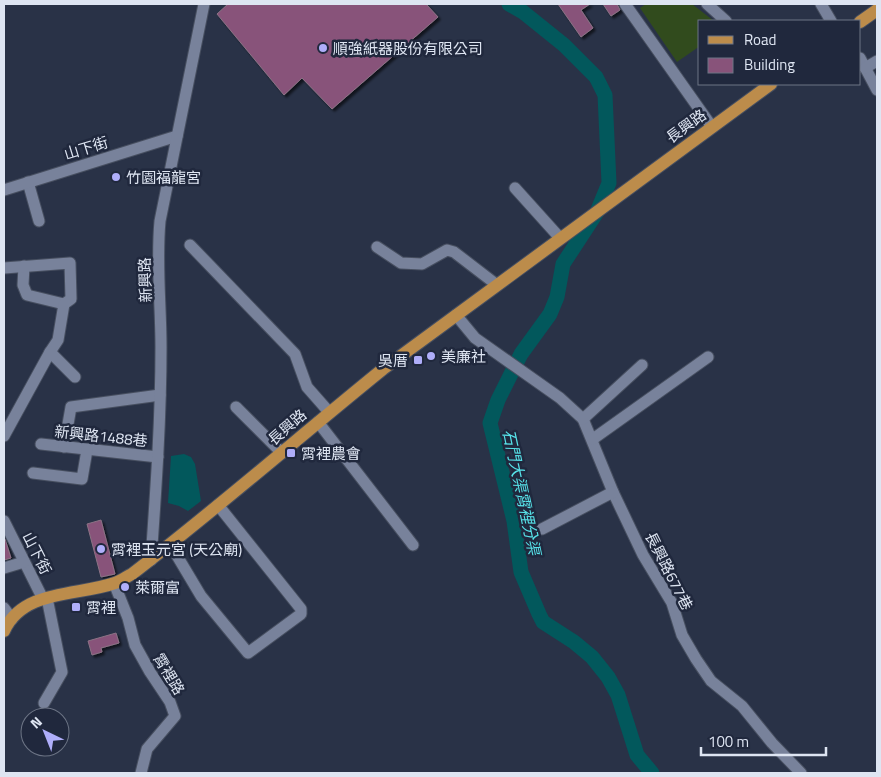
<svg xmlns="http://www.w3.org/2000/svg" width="881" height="777" viewBox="0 0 881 777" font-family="'Titillium Web','Noto Sans TC',sans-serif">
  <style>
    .green { fill: #314b1d }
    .water { fill: #02585c }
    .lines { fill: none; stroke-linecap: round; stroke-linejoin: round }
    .river { stroke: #02585c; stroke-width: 15 }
    .building { fill: #88537a; stroke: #8c7385; filter: url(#shadow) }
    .minor-casing { stroke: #474f60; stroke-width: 13 }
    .major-casing { stroke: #474f60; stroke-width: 14 }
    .minor { stroke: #78829b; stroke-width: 11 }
    .major { stroke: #bc8c4b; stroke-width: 12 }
    .poi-dot { fill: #afaefa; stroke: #20283d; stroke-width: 2 }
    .labels { text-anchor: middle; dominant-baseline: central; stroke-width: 5; stroke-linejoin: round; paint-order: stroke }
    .poi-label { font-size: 15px; fill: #dee5f2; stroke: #20283d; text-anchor: start }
    .street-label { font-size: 15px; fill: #dee5f2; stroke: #20283d }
    .water-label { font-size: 16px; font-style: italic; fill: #57e2e9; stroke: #20283d }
  </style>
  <defs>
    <filter id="shadow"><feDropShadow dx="2.5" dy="2.5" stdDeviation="1" flood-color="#0009"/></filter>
  </defs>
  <rect width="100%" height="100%" fill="#293247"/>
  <polygon class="green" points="646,4 692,4 714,21 700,21 700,46 677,62 640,8"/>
  <polygon class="water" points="184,454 191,457 195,464 201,501 188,511 179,506 168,503 171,456"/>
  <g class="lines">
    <polyline class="river" points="509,4 523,12 564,45 596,77 605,95 609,183 597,212 563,264 557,297 550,314 521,354 498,400 490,423 514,521 521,572 539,614 543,622 574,642 592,657 608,677 618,695 637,755 652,773"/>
  </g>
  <g class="building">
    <polygon points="228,4 426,4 438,17 332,109 302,78 284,95 217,14"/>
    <polygon points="558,4 590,4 581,10 593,28 581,37"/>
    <polygon points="603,4 617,4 620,10 611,16"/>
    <polygon points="101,520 115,574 101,577 87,524"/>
    <polygon points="5,539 11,558 4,560 4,540"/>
    <polygon points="116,633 119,643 101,648 102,652 92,655 88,641"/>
  </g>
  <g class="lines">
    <defs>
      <g id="minor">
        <polyline points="625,4 712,127"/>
        <polyline points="707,4 726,21"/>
        <polyline points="821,4 831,21"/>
        <polyline points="860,58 877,90"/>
        <polyline points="865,68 877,61"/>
        <polyline points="28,182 39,221"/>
        <polyline points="515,188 560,238"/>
        <polyline points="4,190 177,136"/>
        <polyline points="190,245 295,354 307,387 329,412"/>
        <polyline points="377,247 401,263 422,264 447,250 454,252 497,285"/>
        <polyline points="24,266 23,285 27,295 64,304"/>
        <polyline points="4,268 70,263 71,299 64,304 58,340 50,352 4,436"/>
        <polyline points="456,315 475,338 560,398 583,419 613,492 643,555 672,603 682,635 696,659 711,681 742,706 772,743 801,773"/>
        <polyline points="50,352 75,377"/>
        <polyline points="236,407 282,453"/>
        <polyline points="583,419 642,365"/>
        <polyline points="318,422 413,545"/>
        <polyline points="593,439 708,357"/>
        <polyline points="41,444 158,457"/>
        <polyline points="64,447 71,407 160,395"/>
        <polyline points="33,473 82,479 87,450"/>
        <polyline points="4,521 43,599"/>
        <polyline points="542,529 613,492"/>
        <polyline points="170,544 201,596 248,653 301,614 301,609 218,505"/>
        <path d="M151,560C156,489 161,418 161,347C161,305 156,263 160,221L204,4"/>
        <polyline points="4,568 24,562"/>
        <polyline points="114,583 128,618 135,645 150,672 170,702 175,716 147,749 141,773"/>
        <polyline points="4,608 12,619"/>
        <polyline points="44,703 62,672 47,598"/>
      </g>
      <g id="major">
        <polyline points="860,22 877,10"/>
        <path d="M4,631C23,589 78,596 115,583C121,581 126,577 132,574C218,508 299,437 383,369L771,84"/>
      </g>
    </defs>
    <use href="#minor" class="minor-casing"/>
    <use href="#major" class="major-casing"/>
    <use href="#minor" class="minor"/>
    <use href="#major" class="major"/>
  </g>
  <g class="poi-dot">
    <circle cx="323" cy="48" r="5"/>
    <circle cx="116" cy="177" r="5"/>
    <circle cx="431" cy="356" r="5"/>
    <rect x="413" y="355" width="10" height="10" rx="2.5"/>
    <rect x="286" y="448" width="10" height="10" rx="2.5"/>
    <circle cx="101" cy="549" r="5"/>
    <circle cx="125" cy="587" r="5"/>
    <rect x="71" y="602" width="10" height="10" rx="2.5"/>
  </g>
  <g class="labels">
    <g class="poi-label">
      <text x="333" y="48">順強紙器股份有限公司</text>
      <text x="126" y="177">竹園福龍宮</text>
      <text x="441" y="356">美廉社</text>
      <text x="408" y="360" text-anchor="end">吳厝</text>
      <text x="301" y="453">霄裡農會</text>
      <text x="111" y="549">霄裡玉元宮 (天公廟)</text>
      <text x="135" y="587">萊爾富</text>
      <text x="86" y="607">霄裡</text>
    </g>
    <g class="street-label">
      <text transform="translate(686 126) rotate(-36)">長興路</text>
      <text transform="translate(86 148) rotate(-17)">山下街</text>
      <text transform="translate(145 280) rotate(-92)">新興路</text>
      <text transform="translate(287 427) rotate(-41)">長興路</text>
      <text transform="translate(101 436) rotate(6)">新興路1488巷</text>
      <text transform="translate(37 553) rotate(63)">山下街</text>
      <text transform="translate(669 571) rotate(63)">長興路677巷</text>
      <text transform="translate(169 674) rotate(59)">霄裡路</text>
    </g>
    <g class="water-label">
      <text transform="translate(522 492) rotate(78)">石門大渠霄裡分渠</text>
    </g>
  </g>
  <rect width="881" height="777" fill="none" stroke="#dee5f2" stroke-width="10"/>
  <rect x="698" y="20" width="162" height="65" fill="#20283d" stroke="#6c7485"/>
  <rect x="708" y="36" width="25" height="8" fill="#bc8c4b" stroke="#6c7485"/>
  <text x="744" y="45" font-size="15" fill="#dee5f2">Road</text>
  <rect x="708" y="58" width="25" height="15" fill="#88537a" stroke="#6c7485"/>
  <text x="744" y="70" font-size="15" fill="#dee5f2">Building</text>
  <g transform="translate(45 732) rotate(317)"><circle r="24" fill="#20283d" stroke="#6c7485"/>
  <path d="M0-4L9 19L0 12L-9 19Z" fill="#afaefa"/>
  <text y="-8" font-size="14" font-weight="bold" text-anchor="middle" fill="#dee5f2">N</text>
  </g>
  <path d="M701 747v8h125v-8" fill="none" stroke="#dee5f2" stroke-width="2.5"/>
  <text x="708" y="747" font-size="15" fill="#dee5f2" stroke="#20283d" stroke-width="4" paint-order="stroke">100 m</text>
</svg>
